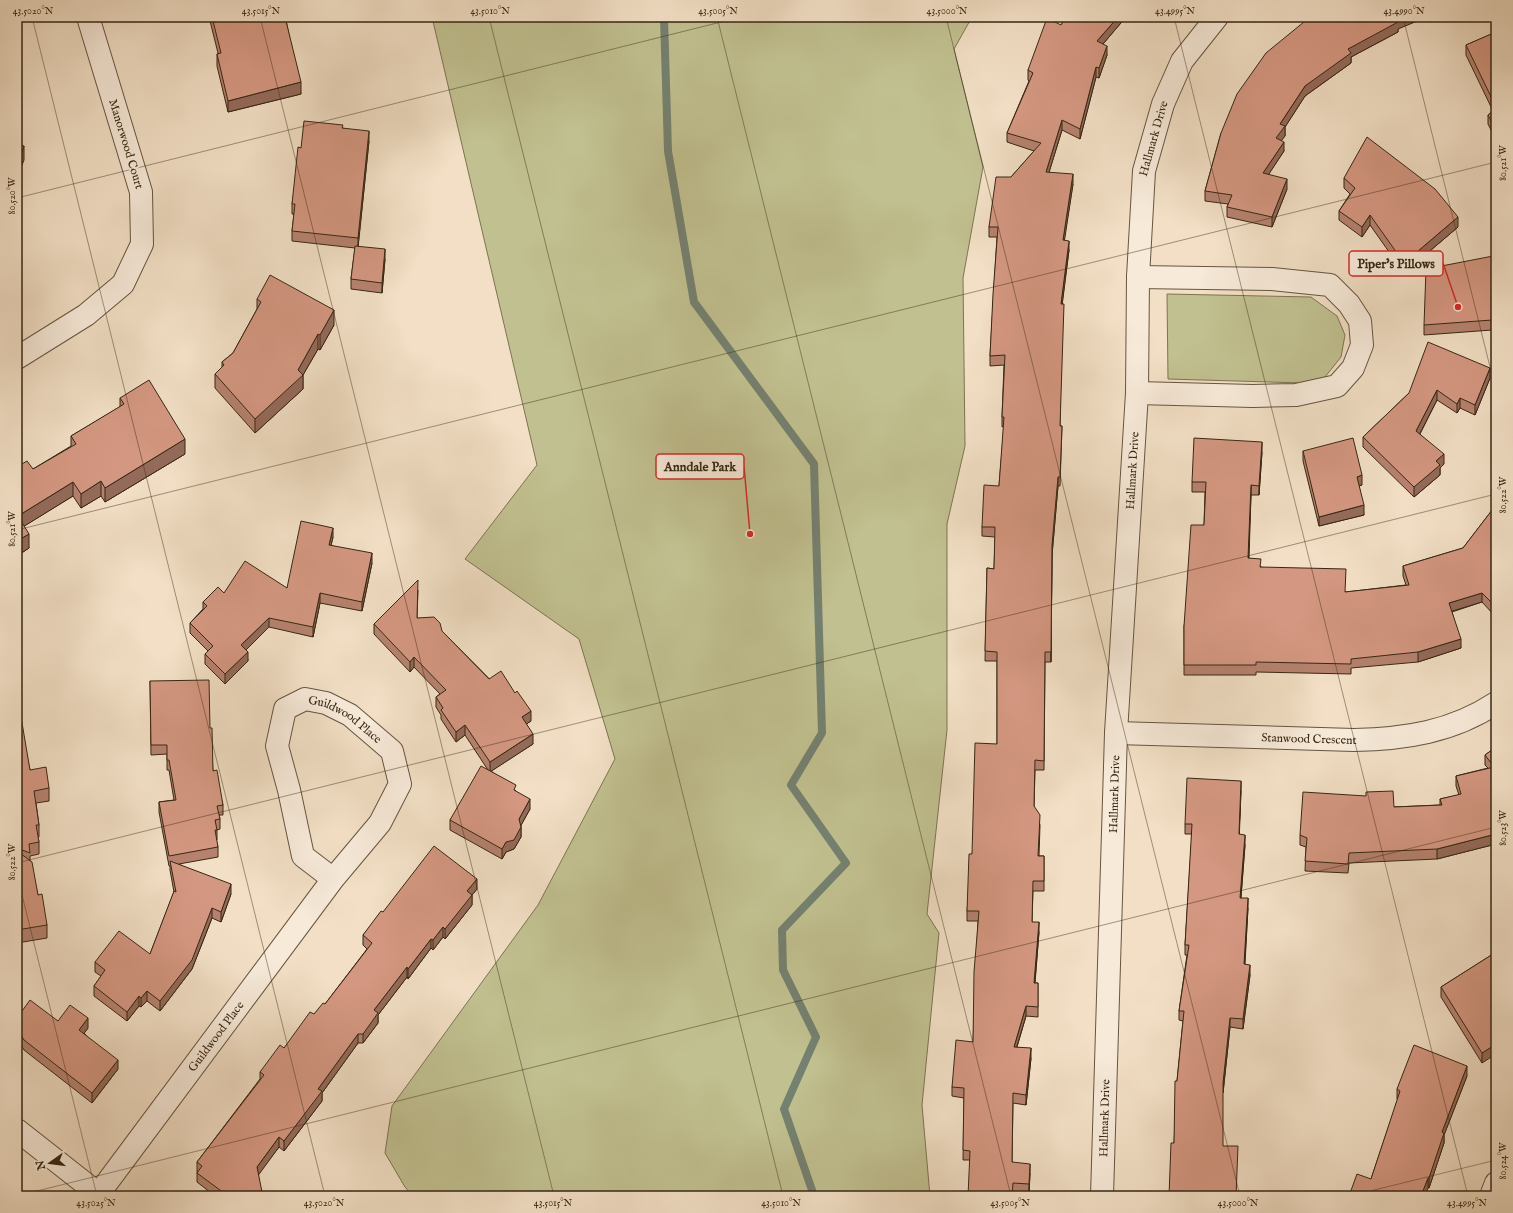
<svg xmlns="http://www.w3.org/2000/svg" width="1513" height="1213" viewBox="0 0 1513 1213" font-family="'IM FELL English',serif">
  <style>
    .green { fill: #c1c090; stroke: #7c7452 }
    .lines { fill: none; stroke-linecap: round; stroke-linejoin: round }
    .stream { stroke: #748170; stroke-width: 8 }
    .minor-casing { stroke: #665540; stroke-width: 24 }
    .minor { stroke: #f7ead9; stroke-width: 22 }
    .wall { fill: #b6826f; stroke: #372713 }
    .shaded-wall { fill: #946a5a; stroke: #372713 }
    .building { fill: #d49781; stroke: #372713 }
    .ticks { fill: none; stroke: #372713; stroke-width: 1; stroke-opacity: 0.45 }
    .labels { text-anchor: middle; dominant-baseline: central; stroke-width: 3.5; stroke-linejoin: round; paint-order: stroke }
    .street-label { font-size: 12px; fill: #372713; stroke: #f7ead9 }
    .leader { fill: none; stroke: #d62828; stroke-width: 1.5 }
    .callout-dot { fill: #d62828; stroke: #f7ead9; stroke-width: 1.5 }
    .callout { fill: #f7ead9; stroke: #d62828; stroke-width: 1.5 }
    .callout-label { font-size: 13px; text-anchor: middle; font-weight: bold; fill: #372713 }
    .neatline { fill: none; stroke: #372713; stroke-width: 1.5 }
    .ticks-label { font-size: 10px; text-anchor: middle; fill: #372713 }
  </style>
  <rect width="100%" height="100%" fill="#f2dfc5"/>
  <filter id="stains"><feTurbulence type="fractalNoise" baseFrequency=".005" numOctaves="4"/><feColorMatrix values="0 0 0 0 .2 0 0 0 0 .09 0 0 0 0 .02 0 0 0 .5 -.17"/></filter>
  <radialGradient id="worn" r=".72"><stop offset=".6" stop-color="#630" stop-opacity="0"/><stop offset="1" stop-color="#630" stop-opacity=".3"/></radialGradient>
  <g class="green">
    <polygon points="432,17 972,17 954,49 983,167 963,278 965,446 947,524 947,730 927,914 939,933 922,1105 930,1196 413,1196 405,1187 385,1153 392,1106 538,905 615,759 579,639 465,559 537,465"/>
    <polygon points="1167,294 1311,297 1337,316 1345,335 1341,357 1325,377 1304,383 1168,379"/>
  </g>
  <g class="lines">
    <polyline class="stream" points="664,17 668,151 694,302 814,464 822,733 791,785 846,863 782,930 783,970 816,1037 784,1109 814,1196"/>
    <defs>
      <g id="minor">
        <polyline points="17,358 86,315 123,284 142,244 141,192 88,17"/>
        <polyline points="1137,393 1253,396 1296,395 1337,386 1353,368 1362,345 1360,321 1349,304 1330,285 1272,279 1138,277"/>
        <path id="s1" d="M1116,733L1354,740C1405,739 1452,732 1496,703"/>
        <polyline points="17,1130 101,1196"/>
        <path id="s2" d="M97,1196L333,879L303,856L289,790L277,746L285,709L305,699L326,703L350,715L392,751L400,784L380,823L333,879"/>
        <path id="s3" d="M1102,1196L1116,733L1137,393L1138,277L1144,171L1163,104L1182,61L1217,17"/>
        <polyline points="1491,1196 1496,1183"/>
      </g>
    </defs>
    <use href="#minor" class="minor-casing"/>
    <use href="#minor" class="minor"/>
  </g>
  <g class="wall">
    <polygon points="209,17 288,17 288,19 286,20 301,94 228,112 217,66 217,54 218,53"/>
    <polygon points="1066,17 1126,17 1103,44 1107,55 1099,78 1096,77 1080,139 1062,130 1049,172 1073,184 1064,240 1069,250 1062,304 1060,426 1062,426 1060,486 1058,486 1052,555 1051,662 1045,662 1044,770 1035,770 1034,807 1040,825 1039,856 1044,856 1044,891 1033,891 1032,922 1039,932 1035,983 1038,983 1038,1017 1026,1016 1017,1047 1031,1058 1026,1105 1013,1103 1012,1162 1030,1173 1029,1194 1013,1193 970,1160 963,1160 964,1098 952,1096 952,1087 973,1042 978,921 967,921 967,911 972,854 997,744 997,661 985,661 987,568 994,569 995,537 982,536 982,527 999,486 1004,426 1002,427 1002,417 1004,365 990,366 990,356 997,237 989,237 989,227 1011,177 1034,151 1007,142 1007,133 1029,81 1028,80 1028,70 1061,25"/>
    <polygon points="1398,29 1398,32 1351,57 1351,63 1305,96 1285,127 1285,136 1281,140 1284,151 1268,175 1287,189 1272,227 1227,217 1227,207 1228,204 1205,201 1205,191 1221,133"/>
    <polygon points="1496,32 1496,140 1488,124 1488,115 1493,111 1466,55 1466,45"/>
    <polygon points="343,128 369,141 358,246 385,259 382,293 351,289 351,279 355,248 292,241 292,231 294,214 292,214 292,204 301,148"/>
    <polygon points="1344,178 1458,227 1404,273 1370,225 1362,237 1339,220 1339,211 1350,194 1344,188"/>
    <polygon points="1493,256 1492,330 1424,335 1424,325"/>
    <polygon points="257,299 334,325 320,350 318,349 303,375 303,389 255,433 215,388 215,374 222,367 222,362 233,353 257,309"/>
    <polygon points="1490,378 1475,415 1460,408 1457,413 1437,400 1420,434 1444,464 1440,468 1440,475 1414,497 1363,447 1363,437 1409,393"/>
    <polygon points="120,398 185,454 105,502 101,496 81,508 73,496 24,526 29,548 17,556 17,467 33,469 71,446 71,436 120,407"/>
    <polygon points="1303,451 1362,485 1359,486 1364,515 1319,526 1303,461"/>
    <polygon points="1262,452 1259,495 1251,495 1249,558 1261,567 1346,592 1406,585 1403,576 1403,566 1463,548 1496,505 1494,615 1482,602 1452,612 1461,648 1418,662 1351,668 1351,674 1256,672 1256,675 1184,675 1184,626 1204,525 1205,492 1192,492 1192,482"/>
    <polygon points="333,537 331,545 372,563 362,611 320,603 313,637 269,627 246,650 248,661 225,684 205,664 205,654 208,651 190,633 190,623 203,609 203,602 224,593 287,588"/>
    <polygon points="418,590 417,618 442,631 531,721 526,724 533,744 491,771 516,791 530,809 521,825 521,837 514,849 506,852 502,859 450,830 450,820 488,770 465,735 456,742 441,719 441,715 436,707 436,697 440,694 414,667 410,672 374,634 374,624"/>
    <polygon points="150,681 210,728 213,771 223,805 223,815 219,815 220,819 220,829 217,830 217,840 216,840 218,847 218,857 179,864 231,894 221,922 212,918 192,969 160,1011 147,1001 141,1007 139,1006 127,1021 94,996 94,986 101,976 95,972 95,962 150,954 174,892 170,870 170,866 169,866 159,812 159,802 174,800 169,770 167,770 167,754 151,755"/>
    <polygon points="17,711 30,770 49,788 49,801 36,803 39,825 39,837 38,837 39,842 39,854 30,856 30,861 38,895 47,925 47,938 17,943"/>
    <polygon points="1496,747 1496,844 1437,859 1349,863 1348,873 1305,871 1306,847 1300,845 1300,835 1394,807 1440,805 1440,799 1459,795 1456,786 1456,776 1488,768 1485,765 1485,755"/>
    <polygon points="1241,791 1239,834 1245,845 1241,898 1248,908 1245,964 1250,975 1243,1029 1230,1027 1223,1093 1174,1143 1177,1081 1183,1021 1179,1020 1179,1011 1187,955 1185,955 1185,945 1192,834 1185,834 1185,824"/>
    <polygon points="477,889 472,895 472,905 445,939 443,937 433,950 431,948 408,979 407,977 378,1015 378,1023 363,1043 358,1043 322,1093 322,1101 284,1151 279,1147 258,1174 262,1196 215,1196 197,1182 197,1162 260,1079 260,1072 284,1048 314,1014 325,1004 367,949 363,945 363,935 383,912"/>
    <polygon points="1493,954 1482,1063 1441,997 1441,987"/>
    <polygon points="17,1018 58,1021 88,1028 84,1033 118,1069 92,1103 24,1050 17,1038"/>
    <polygon points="1467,1076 1444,1135 1444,1143 1429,1188 1371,1179 1398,1099 1397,1099 1397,1089"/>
  </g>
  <g class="shaded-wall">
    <polygon points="283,17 288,17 288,19 283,20"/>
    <polygon points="1118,17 1126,17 1097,51 1097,41"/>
    <polygon points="1404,17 1427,17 1398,29 1398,32 1351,57 1351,63 1305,96 1285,127 1285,136 1276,148 1276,138 1280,124 1305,86 1348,49 1397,20"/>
    <polygon points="1107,46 1107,55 1099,78 1099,68"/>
    <polygon points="1096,67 1096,77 1080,139 1080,129"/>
    <polygon points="301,82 301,94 228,112 228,101"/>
    <polygon points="1062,120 1062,130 1046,182 1046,172"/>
    <polygon points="369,131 369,141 358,248 358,238"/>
    <polygon points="1284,142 1284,151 1263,183 1263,173"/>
    <polygon points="24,146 24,160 17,178 17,164"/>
    <polygon points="1073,174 1073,184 1063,250 1063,240"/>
    <polygon points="1287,179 1287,189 1272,227 1272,217"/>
    <polygon points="1370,215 1370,225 1362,237 1362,227"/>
    <polygon points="1458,217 1458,227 1404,273 1404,263"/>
    <polygon points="1069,241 1069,250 1061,314 1061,304"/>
    <polygon points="385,249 385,259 382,293 382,283"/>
    <polygon points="334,310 334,325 320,350 320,335"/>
    <polygon points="318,334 318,349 303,375 303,389 255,433 255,419 298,370"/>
    <polygon points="1490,368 1490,378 1475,415 1475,405"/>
    <polygon points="1437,390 1437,400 1416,441 1416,431"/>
    <polygon points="1460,398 1460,408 1457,413 1457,404"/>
    <polygon points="185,439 185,454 105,502 105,488"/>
    <polygon points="1262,442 1262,452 1259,495 1259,486"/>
    <polygon points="1444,454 1444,464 1440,468 1440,475 1414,497 1414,487 1436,461"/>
    <polygon points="1362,475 1362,485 1357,486 1357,477"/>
    <polygon points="1058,477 1058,486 1052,555 1051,662 1052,545"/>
    <polygon points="101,481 101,496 81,508 81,494"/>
    <polygon points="73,482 73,496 18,530 18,516"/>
    <polygon points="1251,485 1251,495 1248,568 1248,558"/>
    <polygon points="1364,505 1364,515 1319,526 1319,517"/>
    <polygon points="333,528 333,537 329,554 329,545"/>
    <polygon points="29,534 29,548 17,556 17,541"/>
    <polygon points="372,553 372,563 362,611 362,602"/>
    <polygon points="320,593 320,603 313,637 313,627"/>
    <polygon points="1482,593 1482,602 1449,612 1449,603"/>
    <polygon points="1496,603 1496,612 1494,615 1494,605"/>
    <polygon points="269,618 269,627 241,655 241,645"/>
    <polygon points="1461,639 1461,648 1418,662 1418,652"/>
    <polygon points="248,652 248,661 225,684 225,674"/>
    <polygon points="414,657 414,667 410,672 410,662"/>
    <polygon points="531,711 531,721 522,727 522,717"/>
    <polygon points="465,725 465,735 456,742 456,732"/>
    <polygon points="533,734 533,744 490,772 490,762"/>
    <polygon points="1241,781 1241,791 1239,844 1239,834"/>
    <polygon points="530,799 530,809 519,829 519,819"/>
    <polygon points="521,827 521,837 514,849 506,852 502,859 502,849 506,842"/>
    <polygon points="1496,834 1496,844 1437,859 1437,849"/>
    <polygon points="1245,835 1245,845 1240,908 1240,898"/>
    <polygon points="477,879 477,889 472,895 472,905 445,939 445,929 467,891"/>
    <polygon points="231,884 231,894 221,922 221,912"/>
    <polygon points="1248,898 1248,908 1244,974 1244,964"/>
    <polygon points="212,908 212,918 192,969 160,1011 160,1001"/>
    <polygon points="1039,922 1039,932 1034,993 1034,983"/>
    <polygon points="443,927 443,937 433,950 433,940"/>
    <polygon points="431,939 431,948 408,979 408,969"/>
    <polygon points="1250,965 1250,975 1243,1029 1243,1019"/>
    <polygon points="407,967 407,977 378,1015 378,1023 363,1043 363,1034 374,1010"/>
    <polygon points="147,991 147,1001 141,1007 141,998"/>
    <polygon points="139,996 139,1006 127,1021 127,1012"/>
    <polygon points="1026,1006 1026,1016 1014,1056 1014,1047"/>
    <polygon points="88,1018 88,1028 79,1040 79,1030"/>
    <polygon points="1230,1018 1230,1027 1223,1093 1223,1083"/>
    <polygon points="358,1034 358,1043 322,1093 322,1101 284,1151 284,1141 318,1089"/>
    <polygon points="1496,1044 1496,1054 1482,1063 1482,1053"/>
    <polygon points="1031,1048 1031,1058 1026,1105 1026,1095"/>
    <polygon points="118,1060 118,1069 92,1103 92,1093"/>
    <polygon points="1467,1066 1467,1076 1444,1135 1444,1143 1429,1188 1429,1178 1442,1132"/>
    <polygon points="279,1137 279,1147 257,1177 257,1167"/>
    <polygon points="1030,1164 1030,1173 1029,1194 1029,1184"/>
    <polygon points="1428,1178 1428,1188 1425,1196 1421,1196"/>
    <polygon points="262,1192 262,1196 259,1196"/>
  </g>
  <g class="building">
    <polygon points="212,17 285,17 301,82 228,101 217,54 221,53"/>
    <polygon points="1066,17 1118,17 1097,41 1107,46 1099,68 1096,67 1080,129 1062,120 1046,172 1073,174 1063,240 1069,241 1061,304 1064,304 1060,426 1062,426 1060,477 1058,477 1052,545 1051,652 1045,652 1044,761 1035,760 1034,806 1040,815 1038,856 1044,856 1044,881 1033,881 1032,922 1039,922 1034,983 1038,983 1038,1007 1026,1006 1014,1047 1031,1048 1026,1095 1013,1093 1012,1162 1030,1164 1029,1184 1013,1183 1012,1196 968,1196 970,1151 963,1150 964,1088 952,1087 956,1040 973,1042 974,972 979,911 967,911 969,854 972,854 975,743 997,744 997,652 985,651 987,568 994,569 995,527 982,527 984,485 999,486 1004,417 1002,417 1005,355 990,356 993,294 998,227 989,227 996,177 1011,177 1041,143 1007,133 1033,73 1028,70 1047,18 1061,25"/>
    <polygon points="1310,17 1404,17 1397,20 1398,22 1348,49 1351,53 1305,86 1280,124 1285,126 1276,138 1284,142 1263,173 1287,179 1272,217 1227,207 1232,195 1205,191 1221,133 1237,94 1266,53"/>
    <polygon points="1496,32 1496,107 1466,45"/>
    <polygon points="1496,109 1496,130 1488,115"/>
    <polygon points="304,121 343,125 342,128 369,131 358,238 292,231 295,204 292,204 298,147 301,148"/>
    <polygon points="1367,137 1435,189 1458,217 1404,263 1370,215 1362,227 1339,211 1355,188 1344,178"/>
    <polygon points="17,143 24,146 17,164"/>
    <polygon points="355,246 385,249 382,283 351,279"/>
    <polygon points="1493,256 1492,320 1424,325 1426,269"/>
    <polygon points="270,275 334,310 320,335 318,334 298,370 303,375 255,419 215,374 224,365 222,362 233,353 261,302 257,299"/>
    <polygon points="1428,342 1490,368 1475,405 1460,398 1457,404 1437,390 1416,431 1444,454 1436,461 1440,465 1414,487 1363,437 1409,393"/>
    <polygon points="149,380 185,439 105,488 101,481 81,494 73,482 18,516 29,534 17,541 17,467 27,461 33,469 76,444 71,436 124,404 120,398"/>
    <polygon points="1194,438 1262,442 1259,486 1251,485 1248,558 1261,559 1260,567 1346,569 1345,592 1409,585 1403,566 1463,548 1496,505 1496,603 1494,605 1482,593 1449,603 1461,639 1418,652 1351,659 1351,664 1256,662 1256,665 1184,665 1184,626 1191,525 1204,525 1206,482 1192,482"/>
    <polygon points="1353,438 1362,475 1357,477 1364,505 1319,517 1303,451"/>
    <polygon points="301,521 333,528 329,545 372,553 362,602 320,593 313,627 269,618 241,645 248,652 225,674 205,654 213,646 190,623 207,606 203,602 218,587 224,593 245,561 287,588"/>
    <polygon points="418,580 417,618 434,617 440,623 442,631 489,679 501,671 515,693 517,691 531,711 522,717 533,734 490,762 465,725 456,732 441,710 443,708 436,697 446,690 414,657 410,662 374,624"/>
    <polygon points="209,680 210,728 212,728 213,771 217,770 223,805 217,806 220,819 215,820 217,830 215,830 218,847 169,856 159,802 176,800 169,760 167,760 167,745 151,745 150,681"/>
    <polygon points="17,711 20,711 30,770 46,767 49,788 34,791 39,825 36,825 39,842 29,844 30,853 17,848"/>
    <polygon points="1496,747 1496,834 1437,849 1349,853 1348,864 1305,861 1307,838 1300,835 1303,792 1366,796 1366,792 1393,791 1394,807 1442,805 1440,799 1461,794 1456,776 1494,767 1485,755"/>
    <polygon points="481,766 516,785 514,790 530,799 519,819 521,827 514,840 506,842 502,849 450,820"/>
    <polygon points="1187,778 1241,781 1239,834 1245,835 1240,898 1248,898 1244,964 1250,965 1243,1019 1230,1018 1223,1083 1223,1146 1238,1146 1236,1196 1169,1196 1171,1143 1174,1143 1175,1081 1177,1081 1184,1011 1179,1011 1189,945 1185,945 1192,824 1185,824"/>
    <polygon points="434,846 477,879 467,891 472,895 445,929 443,927 433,940 431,939 408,969 407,967 374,1010 378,1013 363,1034 358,1034 318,1089 322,1091 284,1141 279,1137 257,1167 262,1192 259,1196 228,1196 197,1173 202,1166 197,1162 264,1075 260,1072 280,1045 284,1048 310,1012 314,1014 323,1003 325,1004 372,943 363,935 381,911 383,912"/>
    <polygon points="17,851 32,862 38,895 42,894 47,925 17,930"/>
    <polygon points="170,861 231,884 221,912 212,908 192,960 160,1001 147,991 141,998 139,996 127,1012 94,986 105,970 95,962 119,931 150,954 174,891 176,892"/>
    <polygon points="1493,954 1496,959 1496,1044 1482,1053 1441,987"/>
    <polygon points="30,1000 58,1021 70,1005 88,1018 79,1030 118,1060 92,1093 24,1040 17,1028 17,1018"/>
    <polygon points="1414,1045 1467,1066 1442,1132 1444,1133 1429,1178 1428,1178 1421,1196 1349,1196 1357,1174 1371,1179 1400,1091 1397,1089"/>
    <polygon points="337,1191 344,1196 333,1196"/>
  </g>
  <path class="ticks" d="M32,17L325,1196M260,17L554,1196M489,17L783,1196M717,17L1011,1196M946,17L1240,1196M1174,17L1468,1196M1403,17L1496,391M17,198L741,17M17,530L1496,162M17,863L1496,494M17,875L97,1196M17,1196L1496,827M1350,1196L1496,1160"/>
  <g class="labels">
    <g class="street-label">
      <text stroke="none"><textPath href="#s3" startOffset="1060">Hallmark Drive</textPath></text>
      <text transform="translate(126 144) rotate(73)">Manorwood Court</text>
      <text stroke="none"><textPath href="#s3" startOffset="726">Hallmark Drive</textPath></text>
      <text stroke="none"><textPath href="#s2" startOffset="652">Guildwood Place</textPath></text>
      <text stroke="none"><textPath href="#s1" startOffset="193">Stanwood Crescent</textPath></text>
      <text stroke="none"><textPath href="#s3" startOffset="402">Hallmark Drive</textPath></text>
      <text stroke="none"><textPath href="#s2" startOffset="199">Guildwood Place</textPath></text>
      <text stroke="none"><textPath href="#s3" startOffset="78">Hallmark Drive</textPath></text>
    </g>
  </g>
  <path class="leader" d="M1458 307L1443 263M750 534L744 466"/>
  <g class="callout-dot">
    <circle cx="1458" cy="307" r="4"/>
    <circle cx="750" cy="534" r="4"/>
  </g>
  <g class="callout">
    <rect x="1349" y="251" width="94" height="25" rx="4"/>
    <rect x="656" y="454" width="88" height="25" rx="4"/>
  </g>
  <g class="callout-label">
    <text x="1396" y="268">Piper's Pillows</text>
    <text x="700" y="471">Anndale Park</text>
  </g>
  <rect width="1513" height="1213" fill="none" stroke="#f2dfc5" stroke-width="44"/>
  <g transform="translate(50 1163) rotate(256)" stroke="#f7ead9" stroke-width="3" paint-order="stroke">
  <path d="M0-3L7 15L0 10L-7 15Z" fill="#372713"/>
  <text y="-6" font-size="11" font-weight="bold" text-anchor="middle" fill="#372713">N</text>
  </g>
  <rect x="22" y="22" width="1469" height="1169" class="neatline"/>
  <g class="ticks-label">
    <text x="33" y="14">43.5020°N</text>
    <text x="261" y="14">43.5015°N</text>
    <text x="490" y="14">43.5010°N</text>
    <text x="718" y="14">43.5005°N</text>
    <text x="947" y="14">43.5000°N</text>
    <text x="1175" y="14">43.4995°N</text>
    <text x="1404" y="14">43.4990°N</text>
    <text transform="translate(1502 163) rotate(-90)" y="4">80.521°W</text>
    <text transform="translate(11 196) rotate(-90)" y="4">80.520°W</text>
    <text transform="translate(1502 495) rotate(-90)" y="4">80.522°W</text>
    <text transform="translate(11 529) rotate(-90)" y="4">80.521°W</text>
    <text transform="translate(1502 828) rotate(-90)" y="4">80.523°W</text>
    <text transform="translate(11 862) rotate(-90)" y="4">80.522°W</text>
    <text transform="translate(1502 1161) rotate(-90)" y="4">80.524°W</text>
    <text x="96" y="1206">43.5025°N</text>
    <text x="324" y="1206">43.5020°N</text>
    <text x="553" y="1206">43.5015°N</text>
    <text x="781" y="1206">43.5010°N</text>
    <text x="1010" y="1206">43.5005°N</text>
    <text x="1238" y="1206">43.5000°N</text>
    <text x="1467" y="1206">43.4995°N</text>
  </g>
  <rect width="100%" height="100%" filter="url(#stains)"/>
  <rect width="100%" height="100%" fill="url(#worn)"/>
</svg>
